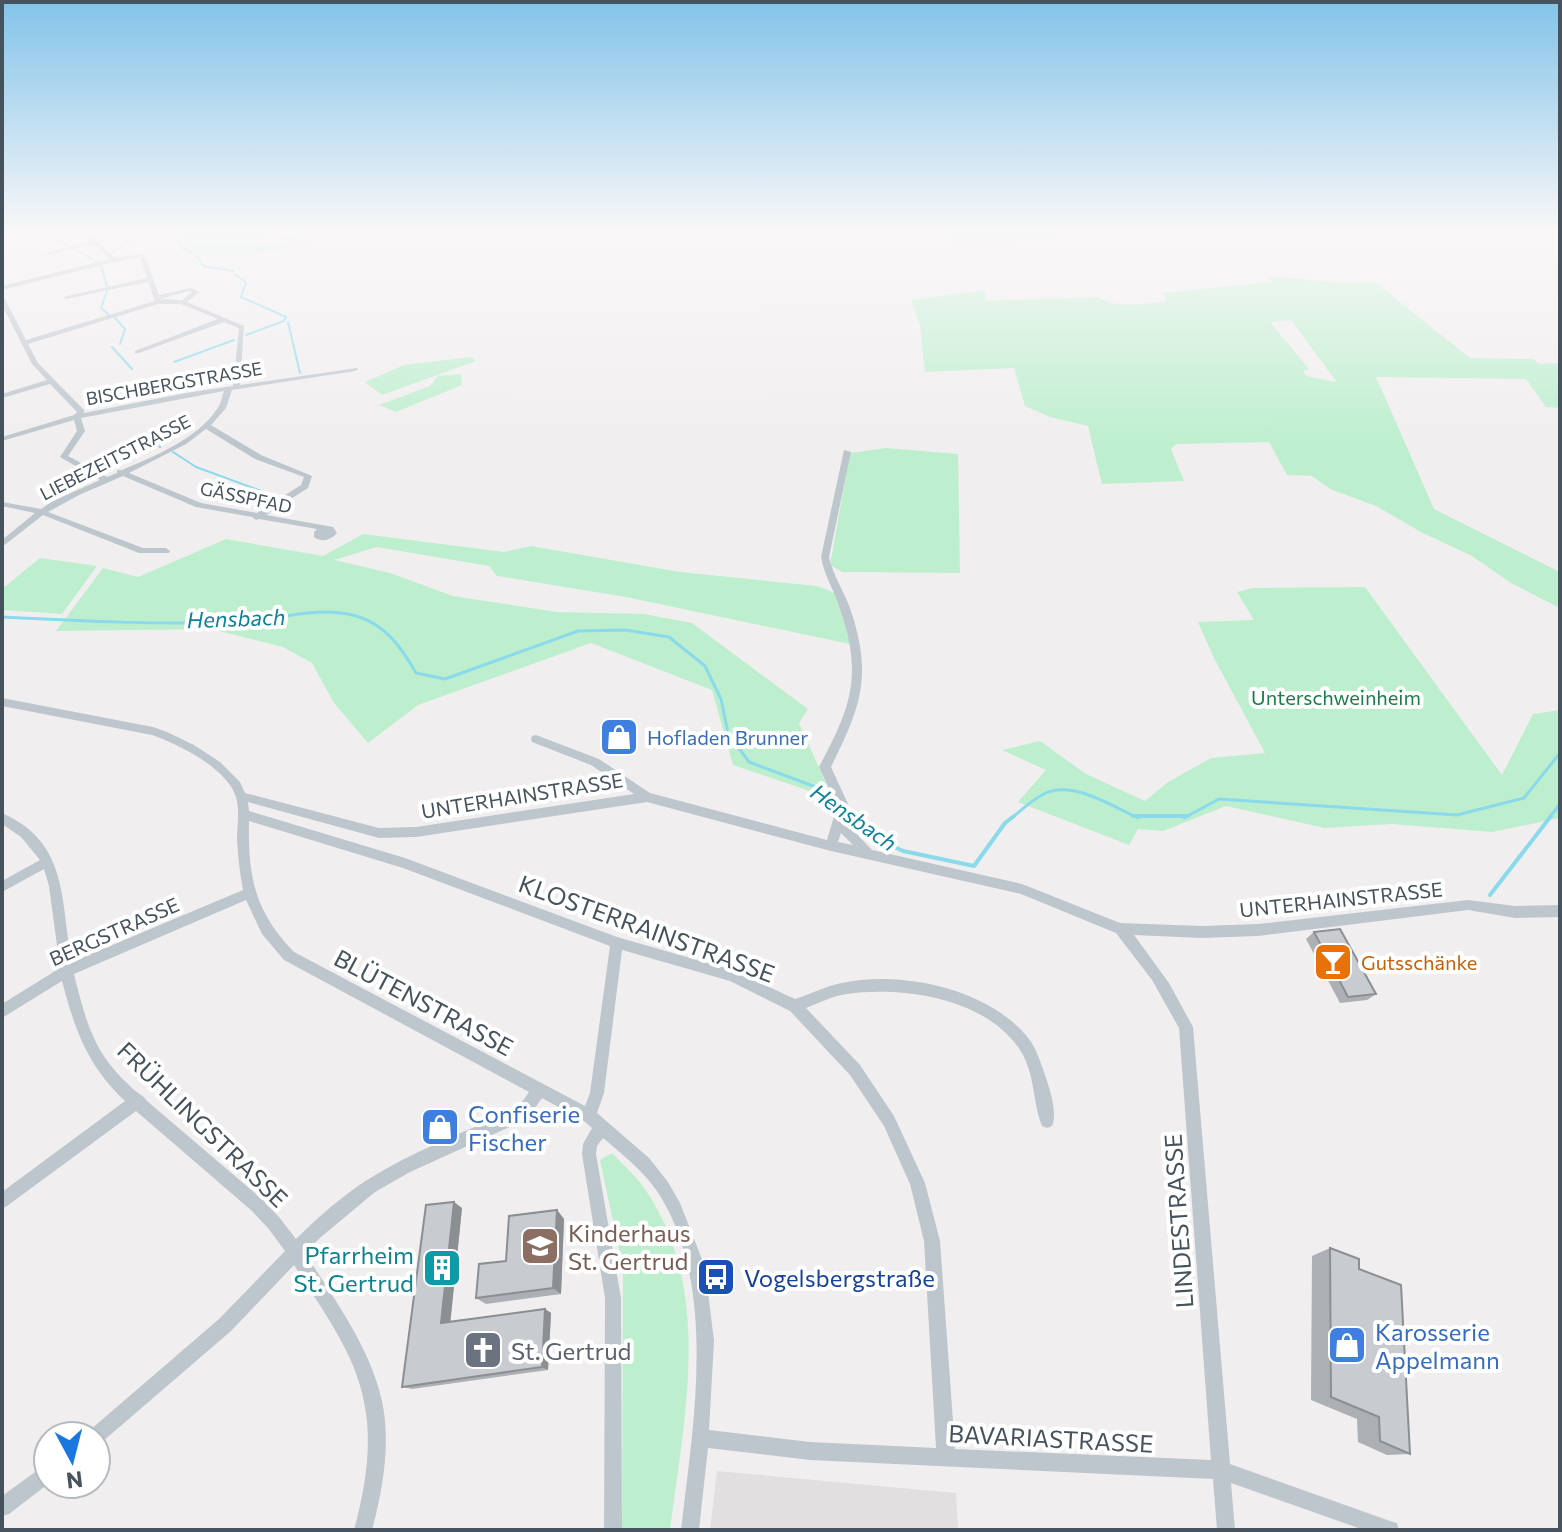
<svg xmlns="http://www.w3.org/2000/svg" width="1562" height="1532" viewBox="0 0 1562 1532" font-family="Commissioner,sans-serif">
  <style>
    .education { fill: #e2dfe1 }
    .green { fill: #bdefce; fill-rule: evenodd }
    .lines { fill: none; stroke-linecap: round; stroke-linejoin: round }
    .stream-far2 { stroke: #8adaeb; stroke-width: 2 }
    .stream-far1 { stroke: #8adaeb; stroke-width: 3 }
    .stream { stroke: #8adaeb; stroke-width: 4 }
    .street { fill: #bdc6cd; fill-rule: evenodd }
    .wall { fill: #acafb4 }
    .shaded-wall { fill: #8c8f92 }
    .building { fill: #c8ccd1; stroke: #8c8f92; stroke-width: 2 }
    .labels { text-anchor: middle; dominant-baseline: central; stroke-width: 8; stroke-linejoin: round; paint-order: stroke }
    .far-street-label { font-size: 18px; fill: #47535c; stroke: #fff }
    .park-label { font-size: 20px; fill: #187d47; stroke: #fff }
    .shop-label { font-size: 20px; fill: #366cbe; stroke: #fff; text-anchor: start }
    .street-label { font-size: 20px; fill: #47535c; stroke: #fff }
    .food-label { font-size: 20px; fill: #c56008; stroke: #fff; text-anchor: start }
    .water-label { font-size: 22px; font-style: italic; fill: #0d8199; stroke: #fff }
    .near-street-label { font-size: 24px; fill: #47535c; stroke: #fff }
    .near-shop-label { font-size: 24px; fill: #366cbe; stroke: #fff; text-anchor: start }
    .near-education-label { font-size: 24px; fill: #785e54; stroke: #fff; text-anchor: start }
    .near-culture-label { font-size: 24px; fill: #0d838f; stroke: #fff; text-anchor: end }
    .near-transit-label { font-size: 24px; fill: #164399; stroke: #fff; text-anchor: start }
    .near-worship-label { font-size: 24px; fill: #5b616d; stroke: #fff; text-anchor: start }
  </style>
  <rect width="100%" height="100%" fill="#f1eeef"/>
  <polygon class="education" points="717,1471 956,1493 958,1530 710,1530"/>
  <g class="green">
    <polygon points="184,230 274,230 250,242 249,245 291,235 312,244 250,255 203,256 185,246"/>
    <polygon points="943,230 1049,230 1056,239 953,246"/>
    <path d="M1266,276L1341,283L1375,282L1470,358L1533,359L1539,364L1560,363V408L1546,407L1526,379L1376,377L1434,509L1560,572V608L1511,583L1472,556L1421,532L1376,506L1330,489L1312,476L1287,475L1269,442L1176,444L1171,449L1184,481L1102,484L1088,426L1050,417L1025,406L1014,368L925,372L920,325L911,300L984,290L987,301L1099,297C1114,310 1148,303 1167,301L1162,293L1272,282ZM1291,320L1336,381V382L1306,376L1303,371L1309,369L1270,322Z"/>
    <polygon points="472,357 476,361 382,395 365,382 404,365"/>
    <polygon points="461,374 462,385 396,412 379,405 430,386 438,376"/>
    <polygon points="886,448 958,454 960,573 842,572 830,565 850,453"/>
    <polygon points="363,534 504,552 531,546 680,572 817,586 837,594 850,644 626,597 497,576 489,566 377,547 334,560 390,573 453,596 557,612 644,614 692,623 808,709 799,723 833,799 733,765 712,690 591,643 418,705 368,743 334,703 312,663 283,647 211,629 56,631 103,568 138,577 226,539 323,556"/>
    <polygon points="40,558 97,566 62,614 2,610 2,589"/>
    <polygon points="1365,587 1502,775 1533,714 1560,710 1560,818 1492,832 1392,824 1325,828 1226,806 1163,831 1138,829 1129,845 1018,802 1046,770 1002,750 1040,741 1086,774 1145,801 1168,782 1211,758 1265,753 1214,658 1198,622 1254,620 1237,592 1253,588"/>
    <path d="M612,1153C623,1165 636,1176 645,1189C714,1291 684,1417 670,1530H622L623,1268L600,1160Z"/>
  </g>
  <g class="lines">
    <g class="stream-far2">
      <polyline points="175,230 182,248 195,254 204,266 233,271"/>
      <polyline points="54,239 69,246"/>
      <polyline points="74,249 97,262"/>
      <polyline points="112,252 139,235 156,230"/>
      <polyline points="101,266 107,286"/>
      <polyline points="234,274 246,282 241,297 286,317 284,321 246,335"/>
      <polyline points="107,291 101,308 109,315"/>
      <polyline points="115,318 125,329 120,344"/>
      <polyline points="288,322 300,373"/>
      <polyline points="112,347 132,369"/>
      <polyline points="174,362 234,340"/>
      <polyline points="143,439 160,447"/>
      <polyline points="173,452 196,467 278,497"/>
    </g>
    <g class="stream-far1">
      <path d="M2,617C81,621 161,625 240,622C278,620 318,605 356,616C385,624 402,648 416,673L445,679L578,631L625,630L669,637L705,666L721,699L728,733L749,762L821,789L828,802L837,807"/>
      <polyline points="845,810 855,818"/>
      <path d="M1012,818C1021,810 1031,801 1042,795C1070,778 1112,806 1138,818"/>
      <polyline points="1184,818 1219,799 1457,815 1524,798 1560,753"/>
      <polyline points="1549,818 1560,804"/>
    </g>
    <g class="stream">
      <polyline points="853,816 888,844 903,851 974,866 1005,823 1014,816"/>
      <polyline points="1133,816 1188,816"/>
      <polyline points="1490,895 1551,816"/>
    </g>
    <g class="street">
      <path d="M71,230H85L115,258L144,254L159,295L191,288L199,292L187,302L244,326L240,385L357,368L358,369L355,371L232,390L226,408L211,425L261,455L312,476L308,488L266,515L333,527L337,533C331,540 322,543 314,537V532L317,529L259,519L256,520L252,517L196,507L123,476L79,495L48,512L143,548H166L170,551L169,553H139L43,515L2,547V540L35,513L2,506V502L41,509L53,501L100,480L60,457L77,431L74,420L2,441V437L74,415L77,412L50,384L2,398V394L47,380L32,364L2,305V297L5,299L26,340L155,301L148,282L66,299L63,297L147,278L140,257L114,262L2,290V286L110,259L93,244L42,256V254L91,241L80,231L53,237L50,235ZM189,291L192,292L182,300L160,299ZM158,304H181L218,319L135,351V353H139L224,322L239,328L233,386L186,393L84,413V410L38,363L28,344ZM224,391C222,397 221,404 217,409C197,439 155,456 122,470H117V473L107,477L68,456L85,431L81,418ZM206,429L255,459L304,477L301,485L257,513L201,503L129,473L186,444Z"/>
      <path d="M844,450L851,452L829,557C833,576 844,591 850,608C873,676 861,706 831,767L849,806L844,821L872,850L1022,884L1120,923L1202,926L1258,924L1468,900L1515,906L1560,905V917L1515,918L1468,910L1258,936L1202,938L1134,935L1169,983L1193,1027L1230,1464L1390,1521L1397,1523L1399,1530H1364L1231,1483L1235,1530H1217L1213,1479L810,1460L708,1448L699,1530H681C693,1425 718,1288 659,1194C644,1171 623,1155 603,1138L597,1146L596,1154L621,1298L622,1530H604L605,1298L582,1154L583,1144L592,1128L584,1121L542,1098L527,1119L410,1172L375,1192L321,1237L305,1253C334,1299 370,1347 382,1401C391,1443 383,1489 372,1530H354C365,1489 373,1444 364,1402C355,1352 320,1307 294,1265L231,1331L102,1442L96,1445V1436H87L90,1430L219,1319L285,1251L268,1228L252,1211L136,1111L7,1206L2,1209V1192L125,1101C87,1065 75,1030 62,981L2,1018V1004L60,968L49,886L44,869L2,892V881L40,860L21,837L2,824V813C70,843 60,902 72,962L243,890C240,874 238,857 237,840C237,826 240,811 236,797C227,768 178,744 152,735L2,706V698L153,727L167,732L194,745L220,762L240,782L245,793L379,828L416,827L634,794L591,765L532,742L531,739L532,736L536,735L599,759L650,793L827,840L837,806L819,767C851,707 863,676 840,609C835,591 824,576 821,557ZM248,802L379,838L416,837L647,802L831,851L1021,894L1116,933L1152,980L1179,1028L1211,1460L955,1449L940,1241L925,1183L894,1116L860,1065L806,1008C819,1003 832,996 847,994C904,986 992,999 1023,1055C1035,1078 1033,1103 1042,1126L1047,1128L1052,1126C1058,1111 1049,1087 1044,1072C1040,1061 1036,1048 1029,1039C990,989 902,970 842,983C826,986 811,994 795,999L732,970L617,937L405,858L249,811ZM249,821L403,868L610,946L590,1093L585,1106L294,952C254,911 248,876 249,821ZM841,833L853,845L838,842ZM246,900L262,934L284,960L529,1092L517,1109C467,1131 413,1151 367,1180C342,1196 316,1219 296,1239L279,1217L263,1200L147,1101C143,1095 139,1094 133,1089C126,1082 118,1075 112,1067C90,1041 82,1006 74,974ZM622,950L730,981L790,1011L850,1075L884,1126L910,1184L924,1241L936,1448L810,1442L709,1430L714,1341L705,1267L680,1203L668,1182L649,1158L597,1113L604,1093Z"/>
      <polygon points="48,1464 48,1484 9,1514 2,1516 2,1496 42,1467"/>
    </g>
  </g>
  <g class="wall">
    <polygon points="1314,932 1376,994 1367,1000 1340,1003 1306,939"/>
    <polygon points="462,1208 450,1321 545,1309 551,1313 548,1370 412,1389 402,1387"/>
    <polygon points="557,1210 564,1219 561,1294 486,1304 476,1298 506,1261"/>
    <polygon points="1330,1248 1359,1269 1410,1454 1387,1455 1358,1442 1357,1419 1311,1400 1312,1256"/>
  </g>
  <g class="shaded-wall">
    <polygon points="454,1202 462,1208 450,1326 441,1323"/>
    <polygon points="557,1210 564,1219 561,1294 553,1288"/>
    <polygon points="545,1309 551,1313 548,1370 542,1367"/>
  </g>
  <g class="building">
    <polygon points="1340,929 1376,994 1348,997 1314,932"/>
    <polygon points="454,1202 441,1323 545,1309 542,1367 402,1387 426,1205"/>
    <polygon points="557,1210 553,1288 476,1298 479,1264 506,1261 509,1216"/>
    <polygon points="1330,1248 1359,1259 1359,1269 1401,1285 1410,1454 1380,1441 1379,1417 1331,1397"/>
  </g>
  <linearGradient id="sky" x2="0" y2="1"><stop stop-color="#82c3e9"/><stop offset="0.52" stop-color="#f9f7f8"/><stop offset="1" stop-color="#f9f7f8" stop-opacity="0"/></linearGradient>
  <rect width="1562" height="444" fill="url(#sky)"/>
  <defs>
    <symbol id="shop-square" viewBox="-11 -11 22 22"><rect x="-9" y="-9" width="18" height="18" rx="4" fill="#3f7fe0" stroke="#fff"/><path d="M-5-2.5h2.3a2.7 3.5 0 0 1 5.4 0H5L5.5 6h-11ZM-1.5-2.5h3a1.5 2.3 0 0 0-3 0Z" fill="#fff"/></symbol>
    <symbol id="bar-square" viewBox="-11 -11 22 22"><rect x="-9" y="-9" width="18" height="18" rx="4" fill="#e8710a" stroke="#fff"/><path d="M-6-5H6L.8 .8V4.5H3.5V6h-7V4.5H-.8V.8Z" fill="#fff"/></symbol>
    <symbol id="school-square" viewBox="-11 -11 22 22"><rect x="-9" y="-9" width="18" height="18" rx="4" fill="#8d6e63" stroke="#fff"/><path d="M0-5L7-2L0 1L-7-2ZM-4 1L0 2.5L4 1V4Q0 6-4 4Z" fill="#fff"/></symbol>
    <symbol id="building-square" viewBox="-11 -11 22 22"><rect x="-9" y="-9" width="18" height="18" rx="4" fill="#0f9aa8" stroke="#fff"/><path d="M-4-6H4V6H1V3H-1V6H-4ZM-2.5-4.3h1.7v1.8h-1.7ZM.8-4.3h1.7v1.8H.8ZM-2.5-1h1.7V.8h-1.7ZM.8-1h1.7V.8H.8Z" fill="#fff"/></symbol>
    <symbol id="bus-square" viewBox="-11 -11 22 22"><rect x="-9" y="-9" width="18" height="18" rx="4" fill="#1a4fb4" stroke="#fff"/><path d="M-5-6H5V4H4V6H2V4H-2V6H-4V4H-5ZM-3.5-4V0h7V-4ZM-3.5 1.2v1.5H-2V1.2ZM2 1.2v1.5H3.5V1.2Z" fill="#fff"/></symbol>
    <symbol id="church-square" viewBox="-11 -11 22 22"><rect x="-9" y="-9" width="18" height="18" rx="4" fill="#6b7280" stroke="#fff"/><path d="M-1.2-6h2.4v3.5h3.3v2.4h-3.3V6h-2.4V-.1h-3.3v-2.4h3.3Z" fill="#fff"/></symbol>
  </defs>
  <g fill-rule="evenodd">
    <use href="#shop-square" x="597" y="715" width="44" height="44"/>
    <use href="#bar-square" x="1311" y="940" width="44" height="44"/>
    <use href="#shop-square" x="418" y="1105" width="44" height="44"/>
    <use href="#school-square" x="518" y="1224" width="44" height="44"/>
    <use href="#building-square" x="420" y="1246" width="44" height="44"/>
    <use href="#bus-square" x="694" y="1255" width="44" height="44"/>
    <use href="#shop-square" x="1325" y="1323" width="44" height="44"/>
    <use href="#church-square" x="461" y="1328" width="44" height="44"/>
  </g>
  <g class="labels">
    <g class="far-street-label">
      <text transform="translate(174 383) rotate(-10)">BISCHBERGSTRASSE</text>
      <text transform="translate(115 457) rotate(-27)">LIEBEZEITSTRASSE</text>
      <text transform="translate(246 497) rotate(12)">GÄSSPFAD</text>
    </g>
    <g class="park-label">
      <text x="1336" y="697">Unterschweinheim</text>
    </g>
    <g class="shop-label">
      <text x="647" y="737">Hofladen Brunner</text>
    </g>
    <g class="street-label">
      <text transform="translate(522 795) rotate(-9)">UNTERHAINSTRASSE</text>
      <text transform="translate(1341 899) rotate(-6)">UNTERHAINSTRASSE</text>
      <text transform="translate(114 931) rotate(-24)">BERGSTRASSE</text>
    </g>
    <g class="food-label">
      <text x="1361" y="962">Gutsschänke</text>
    </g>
    <g class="water-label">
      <text transform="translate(236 618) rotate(-2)">Hensbach</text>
      <text transform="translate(854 817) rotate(35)">Hensbach</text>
    </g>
    <g class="near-street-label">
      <text transform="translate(647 928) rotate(20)">KLOSTERRAINSTRASSE</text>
      <text transform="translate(424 1002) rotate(28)">BLÜTENSTRASSE</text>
      <text transform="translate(203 1124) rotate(44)">FRÜHLINGSTRASSE</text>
      <text transform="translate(1178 1221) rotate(-94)">LINDESTRASSE</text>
      <text transform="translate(1051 1438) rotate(3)">BAVARIASTRASSE</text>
    </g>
    <g class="near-shop-label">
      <text x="468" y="1113">Confiserie<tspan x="468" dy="28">Fischer</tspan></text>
      <text x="1375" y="1331">Karosserie<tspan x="1375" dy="28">Appelmann</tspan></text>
    </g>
    <g class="near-education-label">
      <text x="568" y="1232">Kinderhaus<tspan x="568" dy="28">St. Gertrud</tspan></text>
    </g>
    <g class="near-culture-label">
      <text x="414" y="1254">Pfarrheim<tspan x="414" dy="28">St. Gertrud</tspan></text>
    </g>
    <g class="near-transit-label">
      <text x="744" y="1277">Vogelsbergstraße</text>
    </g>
    <g class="near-worship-label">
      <text x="511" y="1350">St. Gertrud</text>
    </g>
  </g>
  <rect width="1562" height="1532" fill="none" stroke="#47535c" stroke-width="8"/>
  <g transform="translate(72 1460) rotate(173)"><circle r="38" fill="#ffffff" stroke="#b5babe" stroke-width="2"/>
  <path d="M0-6L14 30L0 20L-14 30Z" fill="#1a77df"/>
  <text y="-12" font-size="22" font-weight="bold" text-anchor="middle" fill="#47535c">N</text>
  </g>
</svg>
